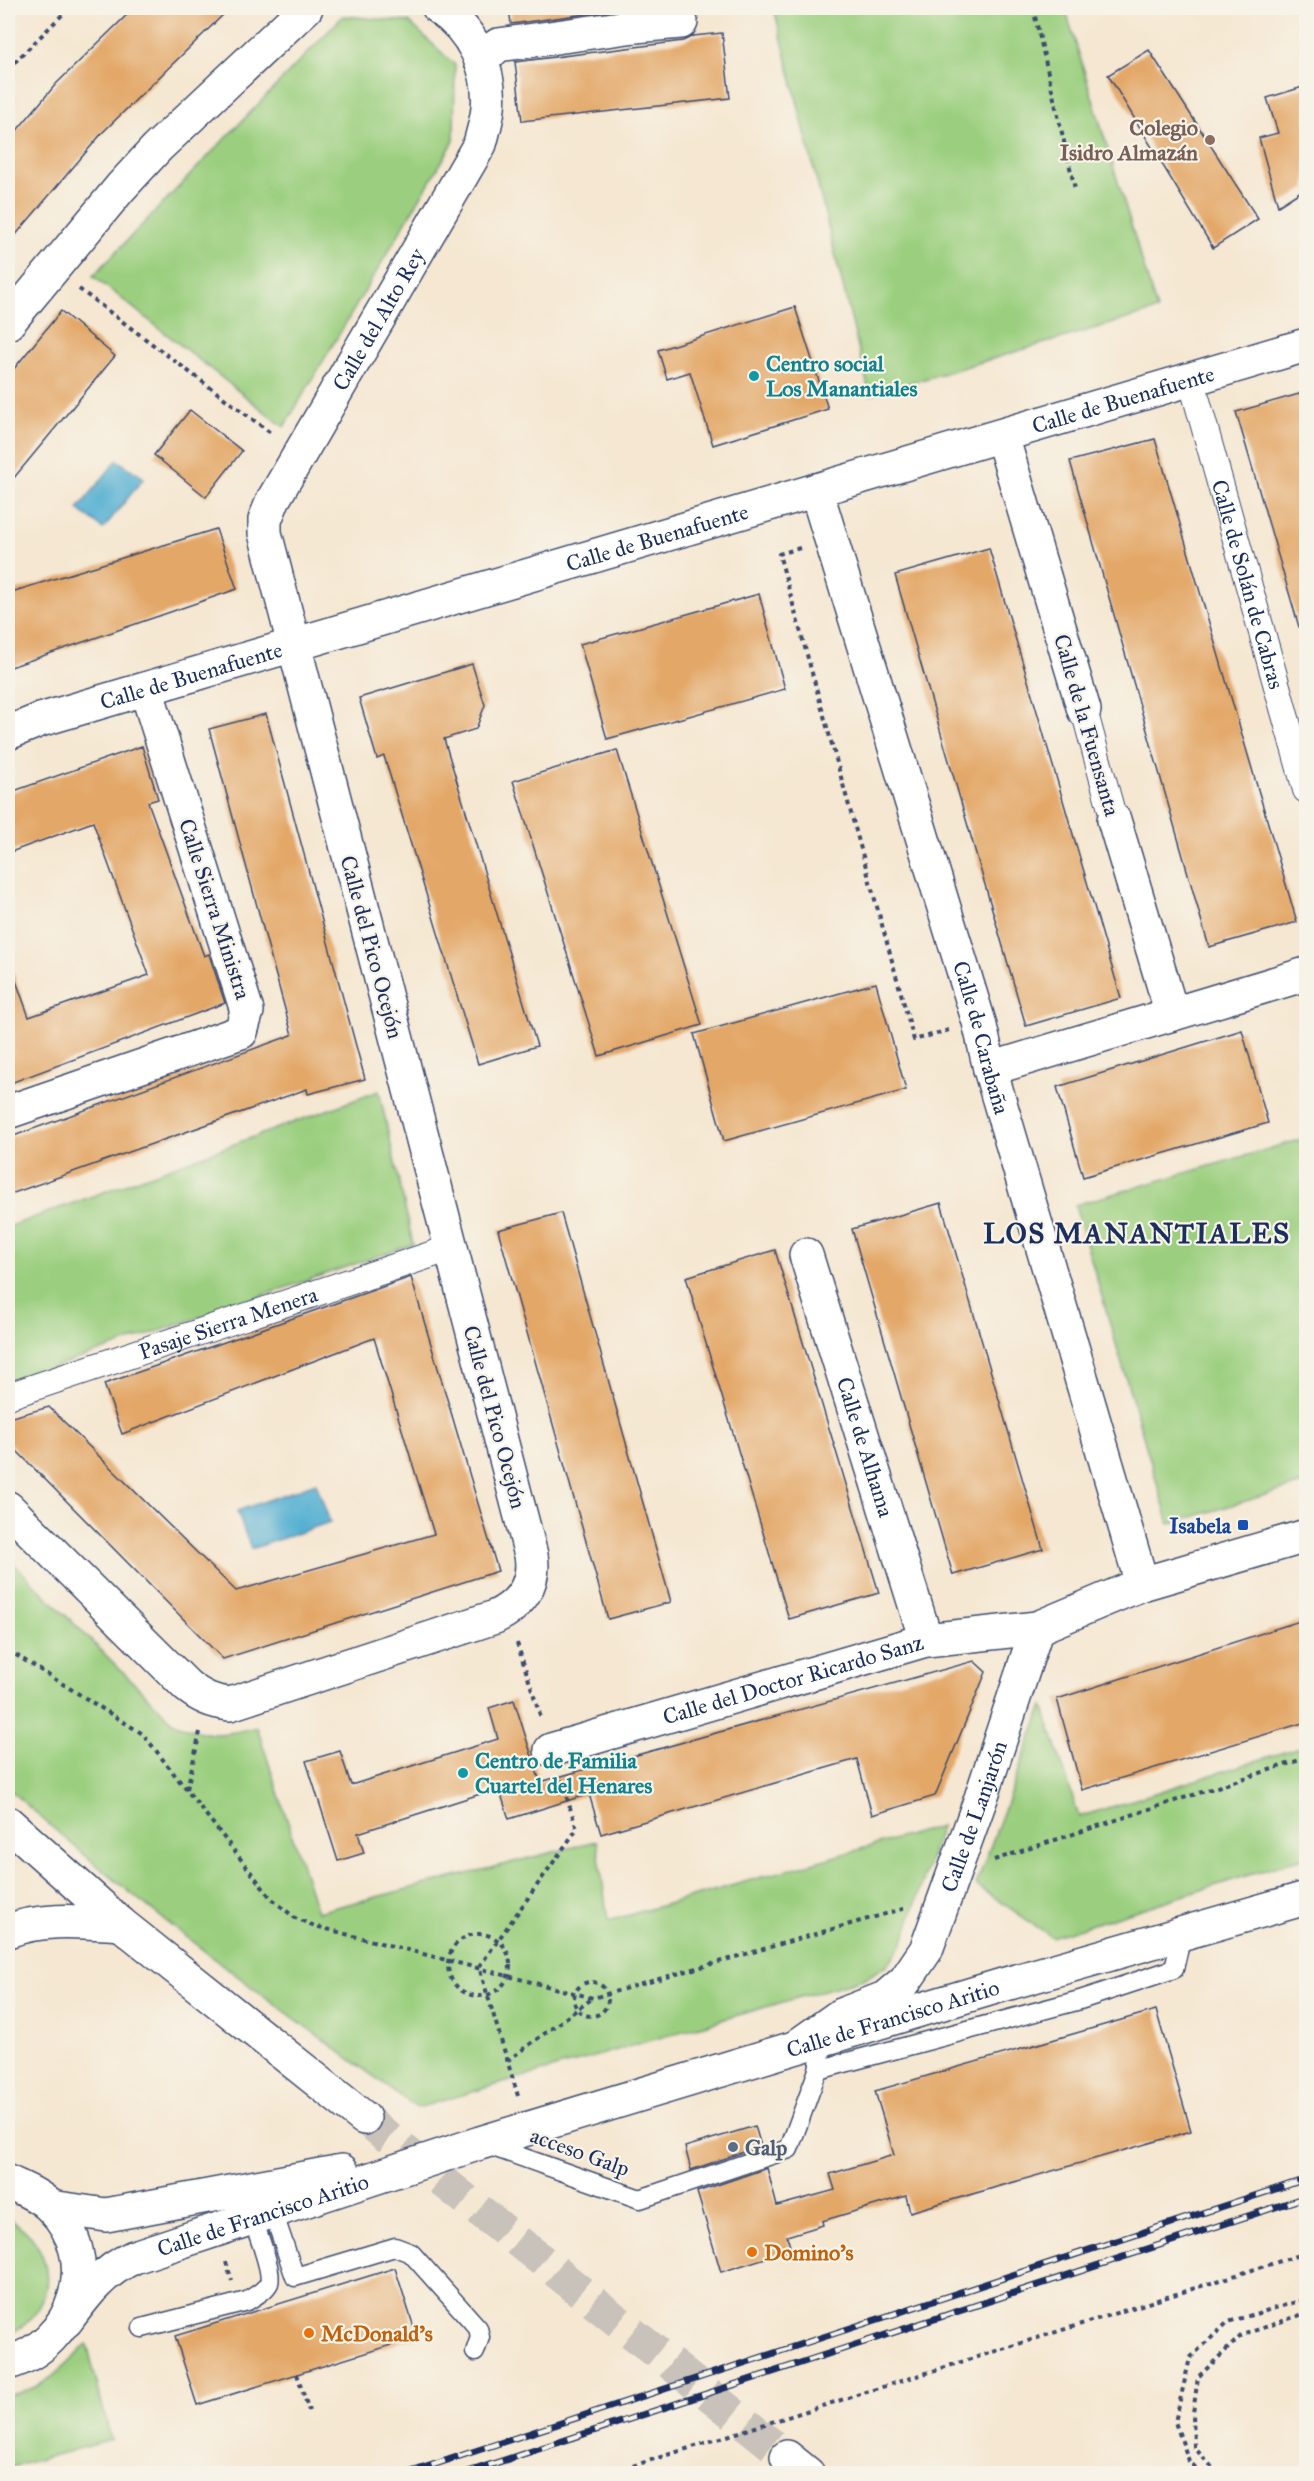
<svg xmlns="http://www.w3.org/2000/svg" width="1314" height="2481" viewBox="0 0 1314 2481" font-family="'IM FELL Great Primer',serif">
  <style>
    .green { fill: #9bcf7f; stroke: #5b7f6e; stroke-width: 1.5 }
    .water { fill: #53afd1; stroke: #376f98; stroke-width: 1.5 }
    .building { fill: #e3a768 }
    .lines { fill: none; stroke-linecap: round; stroke-linejoin: round }
    .secondary-tunnel { stroke: #c9c2ba; stroke-width: 33; stroke-dasharray: 33 16; stroke-linecap: butt }
    .service-casing { stroke: #3c4b6f; stroke-width: 21 }
    .pedestrian-casing { stroke: #3c4b6f; stroke-width: 28 }
    .minor-casing { stroke: #3c4b6f; stroke-width: 36 }
    .secondary-casing { stroke: #3c4b6f; stroke-width: 36 }
    .path { stroke: #3c4b6f; stroke-width: 4; stroke-dasharray: 4.5 4.5; stroke-linecap: butt }
    .service { stroke: #fff; stroke-width: 18 }
    .pedestrian { stroke: #fff; stroke-width: 26 }
    .minor { stroke: #fff; stroke-width: 33 }
    .secondary { stroke: #fff; stroke-width: 33 }
    .rail-casing { stroke: #1b2f5e; stroke-width: 7 }
    .rail { stroke: #f7f3e8; stroke-width: 4.5; stroke-dasharray: 14; stroke-linecap: butt }
    .education-dot { fill: #8d6e63; stroke: #f7f3e8; stroke-width: 2 }
    .culture-dot { fill: #0f9aa8; stroke: #f7f3e8; stroke-width: 2 }
    .transit-dot { fill: #1a4fb4; stroke: #f7f3e8; stroke-width: 2 }
    .service-dot { fill: #5c6f8a; stroke: #f7f3e8; stroke-width: 2 }
    .food-dot { fill: #e8710a; stroke: #f7f3e8; stroke-width: 2 }
    .labels { text-anchor: middle; dominant-baseline: central; stroke-width: 4.5; stroke-linejoin: round; paint-order: stroke }
    .education-label { font-size: 22px; font-weight: bold; fill: #785e54; stroke: #f7f3e8; text-anchor: end }
    .street-label { font-size: 22px; fill: #1b2f5e; stroke: #f7f3e8 }
    .culture-label { font-size: 22px; font-weight: bold; fill: #0d838f; stroke: #f7f3e8; text-anchor: start }
    .transit-label { font-size: 22px; font-weight: bold; fill: #164399; stroke: #f7f3e8; text-anchor: end }
    .service-label { font-size: 22px; font-weight: bold; fill: #4e5e75; stroke: #f7f3e8; text-anchor: start }
    .food-label { font-size: 22px; font-weight: bold; fill: #c56008; stroke: #f7f3e8; text-anchor: start }
    .district-label { font-size: 28px; font-weight: bold; letter-spacing: 1.5px; fill: #1b2f5e; stroke: #f7f3e8 }
  </style>
  <rect width="100%" height="100%" fill="#f7f3e8"/>
  <filter id="ink" filterUnits="userSpaceOnUse"><feTurbulence type="fractalNoise" baseFrequency=".0167" numOctaves="2"/><feDisplacementMap in="SourceGraphic" scale="12" xChannelSelector="R" yChannelSelector="G"/><feConvolveMatrix kernelMatrix="1 2 1 2 8 2 1 2 1" color-interpolation-filters="sRGB"/></filter>
  <filter id="wash" filterUnits="userSpaceOnUse"><feTurbulence type="fractalNoise" baseFrequency=".008" numOctaves="4" result="noise"/><feDisplacementMap in="SourceGraphic" scale="24" xChannelSelector="R" yChannelSelector="G"/><feGaussianBlur stdDeviation="1.35" result="paint"/><feColorMatrix in="noise" values="0 0 0 0 0 0 0 0 0 0 0 0 0 0 0 0 0 1.4 0 .05"/><feComposite in="paint" operator="in"/></filter>
  <g filter="url(#wash)">
    <rect width="100%" height="100%" fill="#f5e7d1"/>
    <g class="green">
      <polygon points="774,8 1065,8 1157,310 870,395"/>
      <polygon points="343,16 409,22 455,65 454,141 284,427 93,276"/>
      <polygon points="379,1091 413,1244 8,1383 8,1227"/>
      <polygon points="1306,1138 1306,1483 1169,1524 1075,1205"/>
      <path d="M8,1558L174,1723C211,1738 219,1736 257,1727L317,1912L597,1841L608,1921L941,1826L902,1945L887,1965L866,1978L417,2108C277,2006 136,1905 8,1788Z"/>
      <polygon points="1043,1706 1079,1817 1306,1745 1306,1857 1052,1937 976,1885"/>
      <path d="M8,2219C57,2243 62,2312 8,2334Z"/>
      <path d="M87,2344L111,2440L8,2468V2395C42,2391 64,2368 87,2344Z"/>
    </g>
    <g class="water">
      <polygon points="117,460 144,478 103,529 78,509"/>
      <polygon points="316,1483 330,1522 251,1549 237,1511"/>
    </g>
    <g id="blocks">
      <g class="building">
        <polygon points="134,8 230,8 103,132 8,244 8,141 56,84"/>
        <polygon points="509,8 614,8 614,10 511,24"/>
        <polygon points="722,33 730,98 522,121 515,62 683,41 693,36"/>
        <polygon points="1149,50 1258,219 1213,248 1108,75"/>
        <polygon points="1306,86 1306,188 1278,206 1259,138 1278,133 1267,98"/>
        <polygon points="795,307 828,409 713,445 690,372 667,379 658,350"/>
        <polygon points="61,311 115,356 8,485 8,376"/>
        <polygon points="1306,392 1306,626 1299,627 1236,412"/>
        <polygon points="190,410 242,451 206,497 154,455"/>
        <polygon points="1155,439 1297,922 1209,947 1070,461"/>
        <polygon points="216,529 237,589 8,668 8,593"/>
        <polygon points="989,548 1121,998 1026,1026 895,575"/>
        <polygon points="759,594 785,689 607,739 580,644"/>
        <polygon points="472,664 485,705 476,729 444,739 537,1046 478,1064 384,756 377,759 359,698"/>
        <polygon points="266,714 365,1079 308,1094 307,1089 8,1195 8,1138 292,1035 209,729"/>
        <polygon points="142,746 158,799 148,802 204,956 209,954 225,1003 8,1084 8,968 11,967 29,1017 149,975 93,822 8,853 8,793"/>
        <polygon points="617,750 702,1025 599,1056 513,781"/>
        <polygon points="876,983 906,1090 724,1141 694,1034"/>
        <polygon points="1242,1030 1268,1123 1083,1177 1057,1087"/>
        <polygon points="941,1203 1043,1549 953,1575 852,1229"/>
        <polygon points="561,1213 671,1602 608,1619 498,1230"/>
        <polygon points="775,1250 879,1593 789,1619 686,1277"/>
        <polygon points="411,1277 498,1571 223,1659 8,1442 8,1418 49,1407 236,1591 434,1534 374,1338 122,1434 104,1384"/>
        <polygon points="1306,1619 1306,1722 1082,1790 1057,1699"/>
        <polygon points="974,1661 986,1672 935,1796 872,1815 857,1759 601,1834 589,1794 509,1819 499,1788 358,1833 364,1853 338,1861 306,1761 340,1751 351,1785 498,1739 489,1708 514,1700 540,1782"/>
        <polygon points="1156,2010 1191,2131 910,2212 906,2196 822,2221 823,2225 787,2236 791,2250 721,2272 697,2192 767,2168 777,2206 835,2190 830,2174 894,2155 875,2091"/>
        <polygon points="755,2126 761,2146 691,2170 685,2147"/>
        <polygon points="395,2268 417,2337 197,2405 175,2336"/>
      </g>
    </g>
  </g>
  <g filter="url(#ink)">
    <use href="#blocks" fill-opacity="0" stroke="#3c4b6f" stroke-width="1.5"/>
    <g class="lines">
      <polyline class="secondary-tunnel" points="364,2118 787,2457"/>
      <defs>
        <g id="service">
          <polyline points="818,2070 1080,2000 1174,1969 1182,1934"/>
          <polyline points="485,2144 640,2199 789,2149 818,2070 823,2041"/>
          <polyline points="273,2212 295,2277 395,2247 411,2253 478,2328 480,2337 475,2352"/>
          <path d="M142,2328L247,2301C255,2296 265,2291 269,2283C273,2270 257,2233 253,2219"/>
        </g>
        <g id="pedestrian">
          <path id="s1" d="M1191,379L1306,790"/>
          <polyline points="1084,710 1114,820"/>
          <path id="s2" d="M8,1396L451,1248"/>
        </g>
        <g id="minor">
          <polyline points="635,26 681,22"/>
          <polyline points="481,61 498,45 635,26 633,8"/>
          <polyline points="8,323 121,187 157,148 306,8"/>
          <polyline points="1002,436 1084,710"/>
          <path id="s3" d="M816,490L979,1022L990,1069L1142,1584"/>
          <path id="s4" d="M8,733L40,720L1306,345"/>
          <polyline points="1114,820 1172,1014"/>
          <polyline points="990,1069 1306,974"/>
          <polyline points="8,1112 241,1032 247,1011 146,689"/>
          <path id="s5" d="M806,1255L926,1640"/>
          <path id="s6" d="M8,1508L187,1686C201,1697 212,1702 230,1704L495,1617C520,1605 536,1584 531,1555L265,533V520L273,500L480,144C483,132 487,120 488,108C492,69 471,29 439,8"/>
          <path id="s7" d="M551,1750L926,1640L1037,1628"/>
          <path id="s8" d="M800,2044L841,2015L885,1998L905,1981L926,1950L981,1798L1037,1628L1142,1584L1306,1536"/>
        </g>
        <g id="secondary">
          <polyline points="8,1823 121,1924 364,2118"/>
          <path d="M8,1931C43,1917 84,1922 121,1924"/>
          <path d="M8,2182C23,2189 39,2195 51,2207C104,2259 75,2344 8,2363"/>
          <polyline points="51,2207 106,2215 342,2171"/>
          <path id="s9" d="M66,2321C86,2294 103,2271 134,2257L480,2143L999,1986L1306,1898"/>
          <polyline points="787,2457 808,2474"/>
        </g>
      </defs>
      <use href="#service" class="service-casing"/>
      <use href="#pedestrian" class="pedestrian-casing"/>
      <use href="#minor" class="minor-casing"/>
      <use href="#secondary" class="secondary-casing"/>
      <g class="path">
        <polyline points="1033,8 1075,189"/>
        <polyline points="859,11 859,8"/>
        <polyline points="8,69 69,8"/>
        <polyline points="79,289 272,434"/>
        <polyline points="800,548 779,554 914,1040 949,1030"/>
        <polyline points="517,1643 541,1718"/>
        <polyline points="8,1650 143,1734 271,1898 295,1918 315,1926 593,1998 906,1908"/>
        <polyline points="187,1789 200,1732"/>
        <polyline points="994,1860 1306,1758"/>
        <circle cx="479" cy="1965" r="31"/>
        <circle cx="591" cy="1999" r="17"/>
        <polyline points="507,2061 593,1998"/>
        <polyline points="518,2096 479,1967 577,1829 561,1780"/>
        <polyline points="226,2262 232,2281"/>
        <polyline points="297,2374 309,2411"/>
        <polyline points="607,2474 1306,2253"/>
        <polyline points="1202,2474 1189,2461 1175,2422 1190,2358 1228,2322 1306,2299"/>
        <polyline points="1218,2474 1194,2447 1193,2413 1198,2377 1242,2335 1306,2313"/>
      </g>
      <use href="#service" class="service"/>
      <use href="#pedestrian" class="pedestrian"/>
      <use href="#minor" class="minor"/>
      <use href="#secondary" class="secondary"/>
      <defs>
        <g id="rail">
          <polyline points="405,2474 1306,2179"/>
          <polyline points="462,2474 1306,2197"/>
        </g>
      </defs>
      <use href="#rail" class="rail-casing"/>
      <use href="#rail" class="rail"/>
    </g>
  </g>
  <circle class="education-dot" cx="1210" cy="140" r="6"/>
  <g class="culture-dot">
    <circle cx="754" cy="376" r="6"/>
    <circle cx="463" cy="1773" r="6"/>
  </g>
  <rect class="transit-dot" x="1237" y="1519" width="12" height="12" rx="3"/>
  <circle class="service-dot" cx="733" cy="2147" r="6"/>
  <g class="food-dot">
    <circle cx="752" cy="2252" r="6"/>
    <circle cx="309" cy="2333" r="6"/>
  </g>
  <g class="labels">
    <g class="education-label">
      <text x="1198" y="127">Colegio<tspan x="1198" dy="25">Isidro Almazán</tspan></text>
    </g>
    <g class="street-label">
      <text stroke="none"><textPath href="#s6" startOffset="1956">Calle del Alto Rey</textPath></text>
      <text stroke="none"><textPath href="#s4" startOffset="1164">Calle de Buenafuente</textPath></text>
      <text stroke="none"><textPath href="#s4" startOffset="678">Calle de Buenafuente</textPath></text>
      <text stroke="none"><textPath href="#s1" startOffset="213">Calle de Solán de Cabras</textPath></text>
      <text stroke="none"><textPath href="#s4" startOffset="192">Calle de Buenafuente</textPath></text>
      <text transform="translate(1087 725) rotate(74)">Calle de la Fuensanta</text>
      <text transform="translate(215 909) rotate(72)">Calle Sierra Ministra</text>
      <text transform="translate(372 947) rotate(75)">Calle del Pico Ocejón</text>
      <text stroke="none"><textPath href="#s3" startOffset="572">Calle de Carabaña</textPath></text>
      <text stroke="none"><textPath href="#s2" startOffset="232">Pasaje Sierra Menera</textPath></text>
      <text transform="translate(495 1417) rotate(75)">Calle del Pico Ocejón</text>
      <text stroke="none"><textPath href="#s5" startOffset="201">Calle de Alhama</textPath></text>
      <text stroke="none"><textPath href="#s7" startOffset="252">Calle del Doctor Ricardo Sanz</textPath></text>
      <text stroke="none"><textPath href="#s8" startOffset="303">Calle de Lanjarón</textPath></text>
      <text stroke="none"><textPath href="#s9" startOffset="890">Calle de Francisco Aritio</textPath></text>
      <text transform="translate(580 2152) rotate(20)">acceso Galp</text>
      <text stroke="none"><textPath href="#s9" startOffset="230">Calle de Francisco Aritio</textPath></text>
    </g>
    <g class="culture-label">
      <text x="766" y="363">Centro social<tspan x="766" dy="25">Los Manantiales</tspan></text>
      <text x="475" y="1760">Centro de Familia<tspan x="475" dy="25">Cuartel del Henares</tspan></text>
    </g>
    <g class="transit-label">
      <text x="1231" y="1525">Isabela</text>
    </g>
    <g class="service-label">
      <text x="745" y="2147">Galp</text>
    </g>
    <g class="food-label">
      <text x="764" y="2252">Domino's</text>
      <text x="321" y="2333">McDonald's</text>
    </g>
    <g class="district-label">
      <text x="1137" y="1233">LOS MANANTIALES</text>
    </g>
  </g>
  <rect width="1314" height="2481" fill="none" stroke="#f7f3e8" stroke-width="30"/>
</svg>
